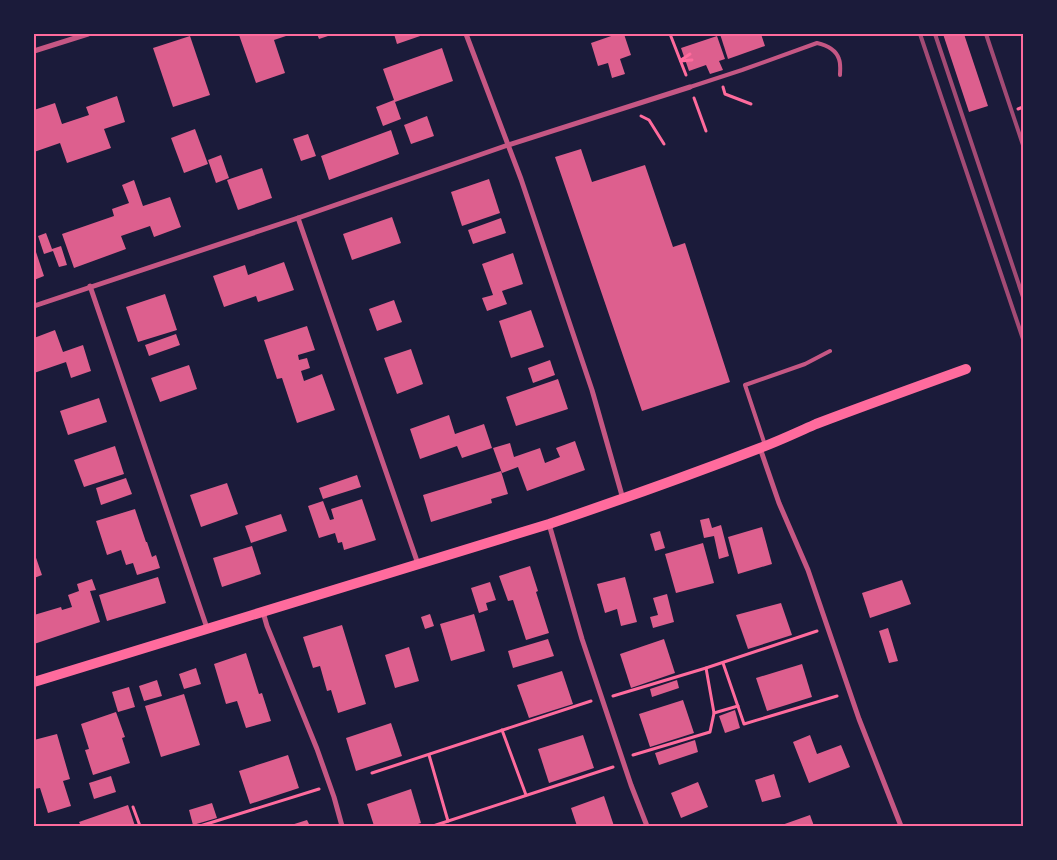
<svg xmlns="http://www.w3.org/2000/svg" width="1057" height="860" viewBox="0 0 1057 860" font-family="Cabin,sans-serif">
  <style>
    .building { fill: #dd5f8e }
    .lines { fill: none; stroke-linecap: round; stroke-linejoin: round }
    .path { stroke: #ff6b9d; stroke-width: 3 }
    .service { stroke: #c65784; stroke-width: 4 }
    .minor { stroke: #c65784; stroke-width: 5 }
    .secondary { stroke: #ff6b9d; stroke-width: 10 }
    .rail { stroke: #a44b75; stroke-width: 4 }
    .neatline { fill: none; stroke: #ff6b9d; stroke-width: 2 }
  </style>
  <rect width="100%" height="100%" fill="#1b1b3a"/>
  <g class="building">
    <polygon points="242,34 292,34 274,40 285,73 256,83 239,35"/>
    <polygon points="317,34 334,34 319,39"/>
    <polygon points="394,34 426,34 397,44"/>
    <polygon points="617,34 624,34 631,55 620,59 625,74 612,78 608,63 598,66 591,43"/>
    <polygon points="720,34 761,34 765,46 728,59"/>
    <polygon points="943,34 964,34 988,106 969,112"/>
    <polygon points="190,36 210,95 173,107 153,48"/>
    <polygon points="717,36 725,59 719,61 723,70 710,74 706,65 689,71 681,48"/>
    <polygon points="442,48 453,81 395,102 401,119 383,126 376,107 394,100 383,69"/>
    <polygon points="117,96 125,122 104,129 111,148 67,163 60,143 34,152 34,110 55,103 62,124 89,115 86,107"/>
    <polygon points="427,116 434,136 411,144 404,125"/>
    <polygon points="195,129 208,164 184,173 171,138"/>
    <polygon points="391,130 399,154 329,180 321,156"/>
    <polygon points="308,134 316,156 301,161 293,139"/>
    <polygon points="581,149 592,182 645,165 673,247 685,243 730,382 642,411 555,157"/>
    <polygon points="221,155 229,178 216,183 208,160"/>
    <polygon points="262,168 272,198 238,210 227,180"/>
    <polygon points="489,179 500,213 462,226 451,192"/>
    <polygon points="134,180 143,206 170,197 181,227 154,237 150,226 121,236 126,249 74,268 62,234 114,216 112,209 129,203 122,185"/>
    <polygon points="392,217 401,243 352,260 343,234"/>
    <polygon points="501,218 506,233 473,244 468,230"/>
    <polygon points="46,233 52,249 61,246 67,265 59,267 53,251 44,254 38,236"/>
    <polygon points="34,246 44,276 34,280"/>
    <polygon points="513,253 523,284 502,291 507,304 487,311 482,298 493,295 482,264"/>
    <polygon points="284,262 294,290 258,302 256,296 224,307 213,276 245,265 248,275"/>
    <polygon points="165,294 177,330 138,342 126,307"/>
    <polygon points="394,300 402,322 377,331 369,309"/>
    <polygon points="531,310 544,347 511,358 499,321"/>
    <polygon points="307,326 315,350 298,355 299,360 307,358 310,368 301,371 304,381 322,374 335,410 297,423 282,378 277,379 264,340"/>
    <polygon points="55,330 63,352 83,345 91,371 71,378 66,362 34,373 34,338"/>
    <polygon points="176,334 180,345 149,356 145,345"/>
    <polygon points="411,349 423,384 397,394 384,358"/>
    <polygon points="550,360 555,375 533,383 528,368"/>
    <polygon points="189,365 197,389 160,402 151,378"/>
    <polygon points="558,379 568,409 516,426 506,397"/>
    <polygon points="99,398 107,422 68,435 60,411"/>
    <polygon points="449,415 455,434 484,424 492,448 462,458 457,446 420,459 410,429"/>
    <polygon points="575,441 585,470 527,491 518,467 502,473 493,448 510,443 514,457 540,448 545,463 560,457 556,448"/>
    <polygon points="115,446 124,474 84,487 74,460"/>
    <polygon points="501,471 508,494 491,499 492,503 431,522 423,495"/>
    <polygon points="357,475 361,487 323,499 319,488"/>
    <polygon points="126,478 132,494 101,505 96,488"/>
    <polygon points="227,483 238,514 201,527 190,495"/>
    <polygon points="362,499 376,540 344,550 342,542 338,543 335,533 319,538 308,506 323,501 330,520 334,519 331,509"/>
    <polygon points="135,509 146,542 147,542 152,557 156,555 160,568 137,575 133,563 126,565 121,550 107,555 96,521"/>
    <polygon points="281,514 287,531 251,543 245,526"/>
    <polygon points="709,518 712,528 721,525 729,556 719,559 714,536 704,538 700,520"/>
    <polygon points="762,527 772,564 738,574 728,537"/>
    <polygon points="660,531 665,548 655,551 650,534"/>
    <polygon points="703,543 714,583 676,593 665,554"/>
    <polygon points="252,546 261,574 222,587 213,558"/>
    <polygon points="34,552 42,575 34,578"/>
    <polygon points="530,566 538,591 536,592 549,633 526,640 513,600 508,601 499,576"/>
    <polygon points="158,577 166,603 107,621 99,595"/>
    <polygon points="625,577 637,622 621,626 617,609 605,613 597,584"/>
    <polygon points="92,579 96,590 90,591 100,622 34,644 34,615 61,607 62,610 72,607 68,595 79,591 77,584"/>
    <polygon points="902,580 911,604 870,618 862,593"/>
    <polygon points="490,582 496,600 486,603 488,610 479,613 471,588"/>
    <polygon points="667,594 674,622 653,628 650,617 658,615 653,598"/>
    <polygon points="781,603 792,635 748,649 736,615"/>
    <polygon points="430,614 434,626 425,629 421,617"/>
    <polygon points="474,614 485,651 451,661 440,624"/>
    <polygon points="342,625 366,704 338,713 331,690 327,691 320,666 313,668 303,637"/>
    <polygon points="888,628 898,661 889,663 879,631"/>
    <polygon points="548,639 554,656 513,668 508,651"/>
    <polygon points="664,639 675,673 631,688 620,654"/>
    <polygon points="409,647 419,681 395,688 385,655"/>
    <polygon points="246,653 259,694 262,693 271,721 246,728 237,701 226,704 214,664"/>
    <polygon points="802,664 812,697 767,711 756,678"/>
    <polygon points="196,668 201,684 184,689 179,674"/>
    <polygon points="562,671 573,704 529,718 517,685"/>
    <polygon points="157,680 162,696 144,701 139,686"/>
    <polygon points="677,680 679,688 652,697 650,689"/>
    <polygon points="129,687 135,707 118,712 112,692"/>
    <polygon points="184,694 200,745 161,757 145,706"/>
    <polygon points="683,700 694,733 650,747 639,714"/>
    <polygon points="735,710 740,728 725,733 719,716"/>
    <polygon points="116,712 125,737 122,738 130,763 93,775 85,750 89,749 81,724"/>
    <polygon points="391,723 402,756 356,771 346,738"/>
    <polygon points="57,734 70,779 63,781 71,806 48,813 40,788 34,789 34,740"/>
    <polygon points="583,735 594,768 549,783 538,749"/>
    <polygon points="810,735 817,754 841,745 850,767 809,783 793,742"/>
    <polygon points="695,740 698,752 659,765 655,753"/>
    <polygon points="288,755 299,788 250,804 239,771"/>
    <polygon points="774,774 781,797 762,802 755,780"/>
    <polygon points="111,776 116,792 94,799 89,783"/>
    <polygon points="698,782 708,807 681,818 671,793"/>
    <polygon points="411,789 421,823 412,826 374,826 367,804"/>
    <polygon points="604,796 614,826 577,826 571,808"/>
    <polygon points="212,803 217,818 193,825 189,810"/>
    <polygon points="128,805 135,826 81,826 79,822"/>
    <polygon points="810,815 814,826 779,826"/>
    <polygon points="307,820 310,826 288,826"/>
  </g>
  <g class="lines">
    <g class="path">
      <polyline points="670,34 686,75"/>
      <polyline points="681,60 690,54"/>
      <polyline points="681,61 692,60"/>
      <polyline points="723,87 725,94 751,104"/>
      <polyline points="694,98 706,131"/>
      <polyline points="1018,109 1023,107"/>
      <polyline points="641,116 649,120 664,144"/>
      <polyline points="723,663 744,724 837,696"/>
      <polyline points="613,696 706,668 817,631"/>
      <polyline points="714,713 738,706"/>
      <polyline points="502,730 526,795"/>
      <polyline points="429,755 448,821"/>
      <polyline points="633,755 710,732 714,713 706,668"/>
      <polyline points="372,773 591,701"/>
      <polyline points="133,807 140,826"/>
      <polyline points="200,826 319,789"/>
      <polyline points="433,826 613,767"/>
    </g>
    <g class="service">
      <path d="M690,87L742,70L817,43C826,45 836,50 839,59C841,64 840,71 840,75"/>
      <polyline points="765,445 745,385 805,364 830,351"/>
    </g>
    <g class="minor">
      <polyline points="466,34 521,179 592,390 623,499"/>
      <polyline points="34,51 88,34"/>
      <polyline points="298,218 418,564"/>
      <polyline points="90,286 207,628"/>
      <polyline points="34,306 298,218 508,145 690,87"/>
      <polyline points="760,448 779,503 808,570 859,719 901,826"/>
      <polyline points="549,524 582,639 631,785 647,826"/>
      <polyline points="263,612 267,626 317,749 334,797 342,826"/>
    </g>
    <path class="secondary" d="M34,682L549,524C620,500 690,475 760,448C779,441 798,432 816,424C866,405 916,387 966,369"/>
    <g class="rail">
      <polyline points="920,34 1023,339"/>
      <polyline points="935,34 1023,297"/>
      <polyline points="986,34 1023,145"/>
    </g>
  </g>
  <rect width="1057" height="860" fill="none" stroke="#1b1b3a" stroke-width="70"/>
  <rect x="35" y="35" width="987" height="790" class="neatline"/>
</svg>
